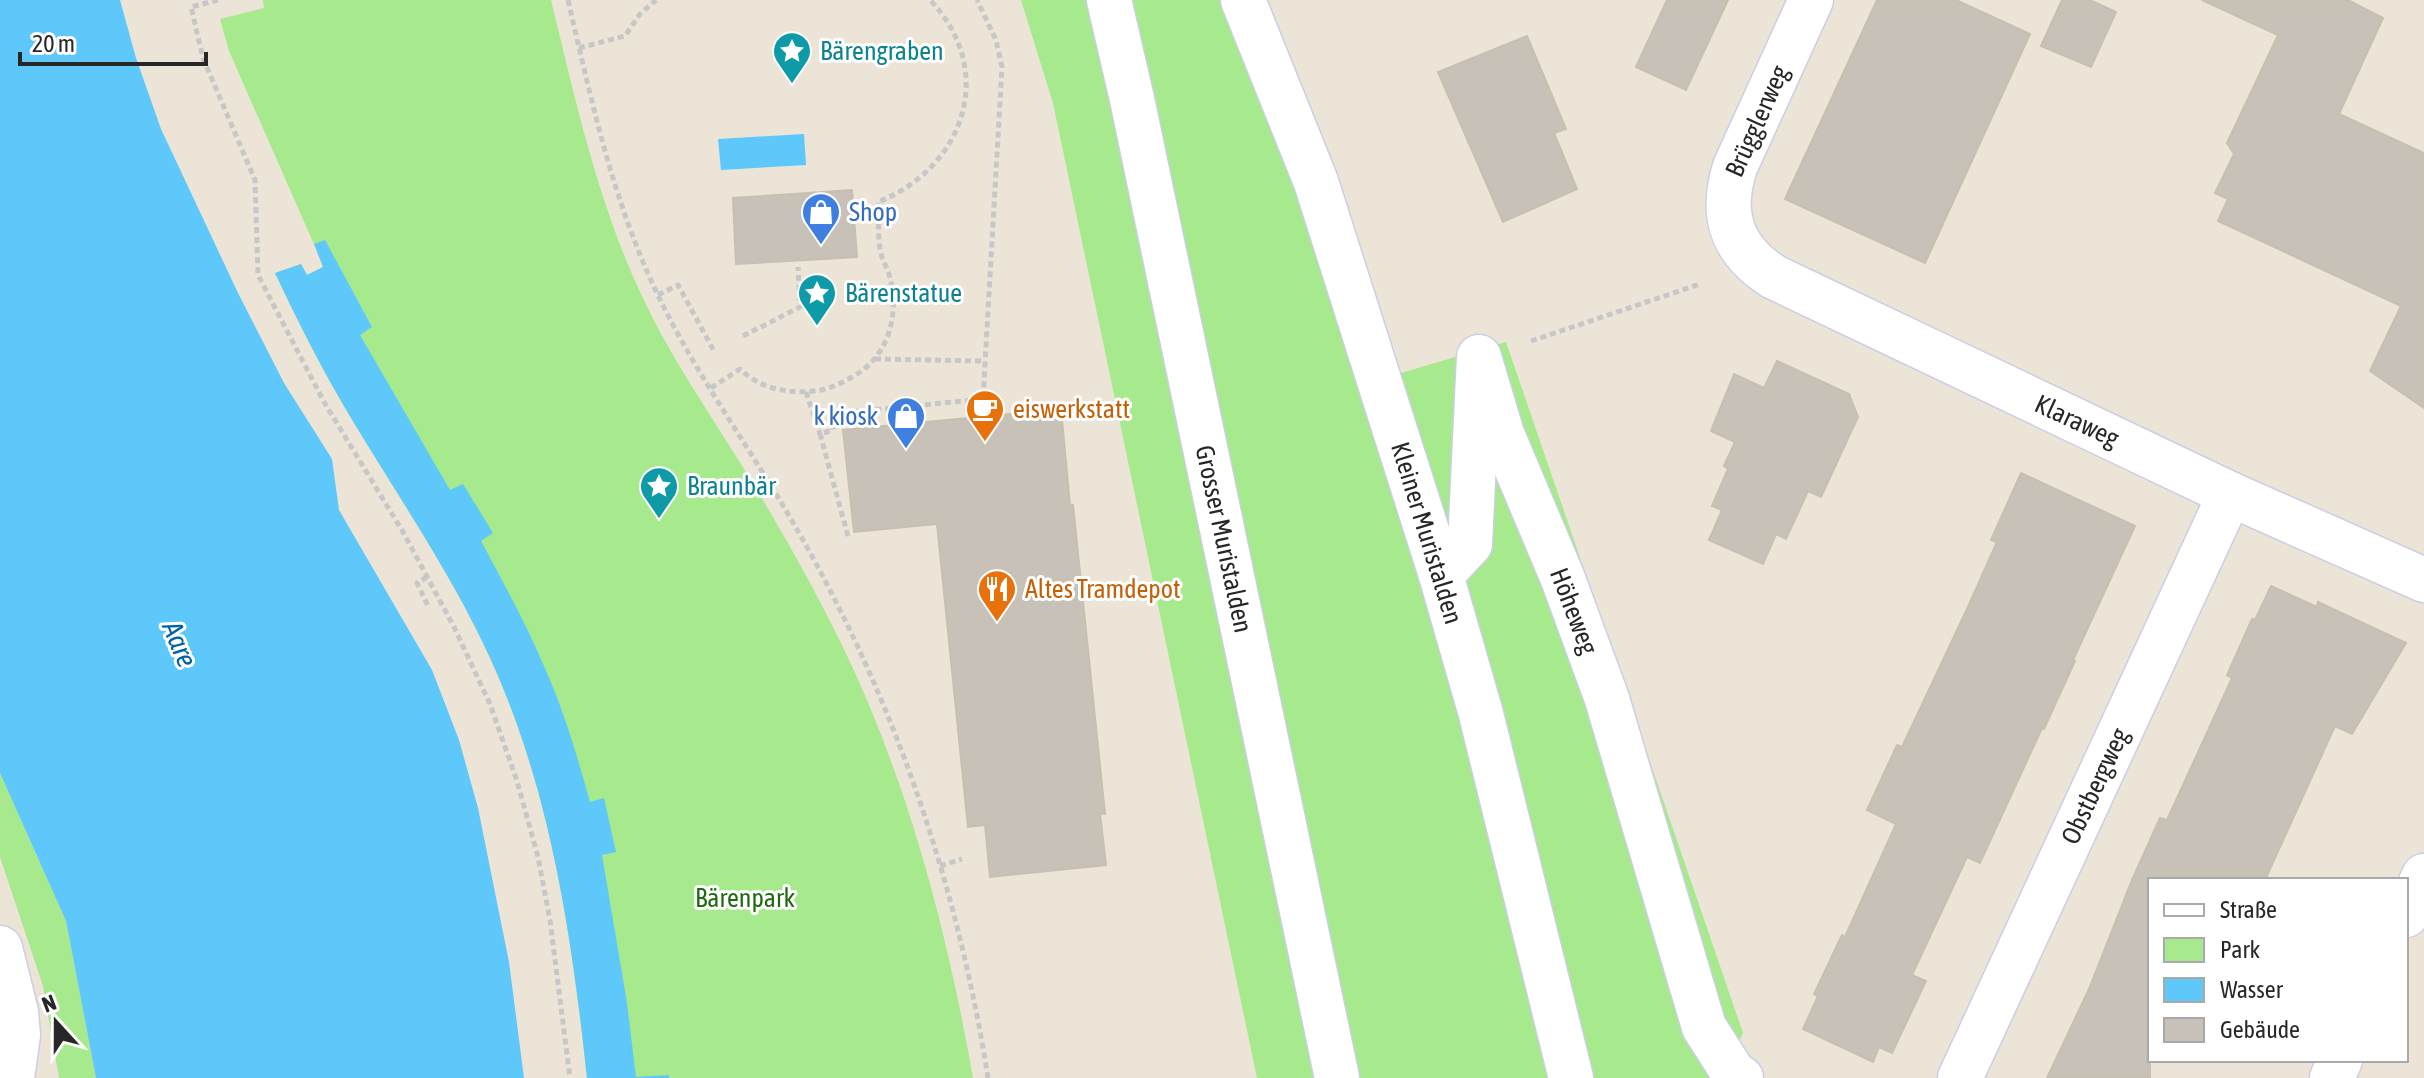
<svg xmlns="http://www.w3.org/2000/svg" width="2424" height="1078" viewBox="0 0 2424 1078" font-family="'Asap Condensed',sans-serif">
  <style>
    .green { fill: #a7e98d }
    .water { fill: #5ec8fa }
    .building { fill: #c7c1b7; stroke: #c7c0b1; stroke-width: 2 }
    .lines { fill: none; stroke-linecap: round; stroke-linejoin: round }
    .pedestrian-casing { stroke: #cccfe3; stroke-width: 47 }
    .minor-casing { stroke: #cccfe3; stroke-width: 47 }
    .secondary-casing { stroke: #cccfe3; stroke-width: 47 }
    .path { stroke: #c7c7c7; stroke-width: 5; stroke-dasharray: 6 4; stroke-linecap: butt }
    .pedestrian { stroke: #fff; stroke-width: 44 }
    .minor { stroke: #fff; stroke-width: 44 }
    .secondary { stroke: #fff; stroke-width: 44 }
    .labels { text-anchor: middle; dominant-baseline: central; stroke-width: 6; stroke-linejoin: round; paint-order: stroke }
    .culture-label { font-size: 26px; fill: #0d838f; stroke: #fff; text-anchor: start }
    .street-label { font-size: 26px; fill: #272727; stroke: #fff }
    .shop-label { font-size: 26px; fill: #366cbe; stroke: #fff; text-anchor: start }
    .food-label { font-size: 26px; fill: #c56008; stroke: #fff; text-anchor: start }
    .park-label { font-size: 26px; fill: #206a12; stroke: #fff }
    .water-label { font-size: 28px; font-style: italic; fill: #0162a2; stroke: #fff }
  </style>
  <rect width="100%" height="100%" fill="#ece4d7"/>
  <g class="green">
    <path d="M263,0H551C575,98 598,203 641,294C668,353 705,406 739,461C776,520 811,582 842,645C908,781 947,930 973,1078H587C571,929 549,779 483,643C446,566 398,496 354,423C325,375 299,324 275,273L301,264L307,275L324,267L229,51L220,19L264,8Z"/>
    <polygon points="1021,0 1237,0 1374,381 1506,342 1743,1033 1721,1078 1257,1078 1053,103"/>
    <polygon points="0,773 66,921 96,1078 59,1078 43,986 0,857"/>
  </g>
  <g class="water">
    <polygon points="0,0 120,0 136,58 161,129 238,293 284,383 332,459 339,510 432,670 459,740 478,808 509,962 524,1078 96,1078 66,921 0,773"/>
    <polygon points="804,134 806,165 721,170 718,139"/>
    <path d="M325,240L372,327L360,335L450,490L463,484L493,533L481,541C505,585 528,628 547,673C565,714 578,759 590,802L604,798L616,852L602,855L627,1003L636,1077L669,1075V1078H587C571,929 549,779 483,643C446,566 398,496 354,423C325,375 299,324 275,273L301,264L307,275L323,267L314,244Z"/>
  </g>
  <g class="building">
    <polygon points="1667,0 1728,0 1686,90 1636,67"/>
    <polygon points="1877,0 1956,0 2030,34 1925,263 1785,199"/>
    <polygon points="2062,0 2090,0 2116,12 2091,67 2041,46"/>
    <polygon points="2202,0 2348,0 2383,18 2339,114 2424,153 2424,408 2370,371 2401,306 2218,221 2228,199 2215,193 2234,154 2227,143 2278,35"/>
    <polygon points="1527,36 1566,129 1554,133 1577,189 1503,222 1438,72"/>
    <polygon points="852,190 857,257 736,264 733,198"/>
    <polygon points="1777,361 1849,394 1858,417 1821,497 1808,491 1786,539 1776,534 1763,564 1709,540 1722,510 1712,506 1728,469 1724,466 1735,442 1711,431 1734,374 1764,388"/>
    <polygon points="1061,409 1070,505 1073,505 1105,814 1100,813 1106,865 990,877 985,825 968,827 937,524 854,532 843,430"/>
    <polygon points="2021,473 2135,526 2073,660 2075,661 2044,729 2042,728 1980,863 1967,857 1912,975 1926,981 1892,1053 1879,1047 1873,1062 1803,1029 1818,996 1814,994 1842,935 1845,937 1896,824 1867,810 1897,745 1902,747 1967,609 1997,542 1991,540"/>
    <polygon points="2271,586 2317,607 2318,602 2406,643 2352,734 2335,726 2265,880 2150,880 2150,1078 2047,1078 2089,989 2132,880 2160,818 2167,820 2232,678 2227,675 2252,619 2255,620"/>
  </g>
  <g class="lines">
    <defs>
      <g id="pedestrian">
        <polyline points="1243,0 1316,182 1441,575 1481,714 1571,1078"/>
        <polyline points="1441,575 1470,544 1479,357 1502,434 1563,579 1607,699 1704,1027 1734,1074"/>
      </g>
      <g id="minor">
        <path d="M1811,0L1735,167C1720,214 1731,250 1774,277L2230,494L2424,580"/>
        <polyline points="2406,915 2424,876"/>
        <polyline points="0,948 16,1012 18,1035 12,1078"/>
        <polyline points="1734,1074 1741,1078"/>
        <polyline points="1960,1078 2230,494"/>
        <polyline points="2332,1078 2340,1060"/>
      </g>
      <polyline id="secondary" points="1109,0 1132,99 1337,1078"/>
    </defs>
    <use href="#pedestrian" class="pedestrian-casing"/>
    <use href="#minor" class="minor-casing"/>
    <use href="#secondary" class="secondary-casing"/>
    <g class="path">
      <polyline points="218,0 191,7 203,58 255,180 258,275 324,402 403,532 454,627 490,704 517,781 538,857 550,920 570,1078"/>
      <path d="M568,0C590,94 610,189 650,278C690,368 751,448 799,533C895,701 958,887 988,1078"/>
      <polyline points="579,48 625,36 640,14 656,0"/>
      <polyline points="658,295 678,285 714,351"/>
      <polyline points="743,336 800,307 798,267"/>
      <polyline points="1531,341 1700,284"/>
      <polyline points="875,359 985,361"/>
      <path d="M711,388L740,369C759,388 787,394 814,391C828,390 842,383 854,376C890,355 900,313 889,274C887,268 884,263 882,257C877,241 879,219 878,202C964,168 998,71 930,0"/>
      <polyline points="806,392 820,434"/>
      <polyline points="848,536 820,434 833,430 831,414 983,399 1002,67 996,40 977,0"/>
      <polyline points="427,577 417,583 428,606"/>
      <polyline points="940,866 962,859"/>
    </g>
    <use href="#pedestrian" class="pedestrian"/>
    <use href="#minor" class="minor"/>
    <use href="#secondary" class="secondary"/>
  </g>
  <defs>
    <symbol id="sight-pin" viewBox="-11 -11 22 30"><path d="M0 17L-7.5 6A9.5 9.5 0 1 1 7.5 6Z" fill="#0f9aa8" stroke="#fff"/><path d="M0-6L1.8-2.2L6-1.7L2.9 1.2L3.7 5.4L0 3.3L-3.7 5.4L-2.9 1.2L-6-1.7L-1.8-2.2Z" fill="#fff"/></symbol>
    <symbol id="shop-pin" viewBox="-11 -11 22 30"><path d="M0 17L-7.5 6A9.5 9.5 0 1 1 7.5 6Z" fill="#3f7fe0" stroke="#fff"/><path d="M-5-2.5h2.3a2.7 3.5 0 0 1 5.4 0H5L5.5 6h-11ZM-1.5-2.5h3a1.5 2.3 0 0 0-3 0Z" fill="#fff"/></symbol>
    <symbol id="cafe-pin" viewBox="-11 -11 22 30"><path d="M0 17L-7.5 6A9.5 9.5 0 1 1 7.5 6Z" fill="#e8710a" stroke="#fff"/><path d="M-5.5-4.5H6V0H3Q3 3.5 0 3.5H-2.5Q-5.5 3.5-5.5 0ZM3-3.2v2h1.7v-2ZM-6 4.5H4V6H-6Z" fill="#fff"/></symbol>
    <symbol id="restaurant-pin" viewBox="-11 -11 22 30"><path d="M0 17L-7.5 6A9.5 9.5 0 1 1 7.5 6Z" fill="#e8710a" stroke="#fff"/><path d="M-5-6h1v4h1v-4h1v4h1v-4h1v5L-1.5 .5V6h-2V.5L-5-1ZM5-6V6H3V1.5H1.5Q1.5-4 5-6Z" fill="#fff"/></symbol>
  </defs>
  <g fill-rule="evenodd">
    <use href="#sight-pin" x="770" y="29" width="44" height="60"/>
    <use href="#shop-pin" x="799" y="190" width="44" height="60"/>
    <use href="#sight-pin" x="795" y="271" width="44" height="60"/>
    <use href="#cafe-pin" x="963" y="387" width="44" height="60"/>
    <use href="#shop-pin" x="884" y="394" width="44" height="60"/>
    <use href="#sight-pin" x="637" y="464" width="44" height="60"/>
    <use href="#restaurant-pin" x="975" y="567" width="44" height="60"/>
  </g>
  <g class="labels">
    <g class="culture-label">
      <text x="820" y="51">Bärengraben</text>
      <text x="845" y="293">Bärenstatue</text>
      <text x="687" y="486">Braunbär</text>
    </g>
    <g class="street-label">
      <text transform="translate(1757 121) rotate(-66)">Brügglerweg</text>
      <text transform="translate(2077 421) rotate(25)">Klaraweg</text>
      <text transform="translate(1427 533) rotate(73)">Kleiner Muristalden</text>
      <text transform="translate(1224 539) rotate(78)">Grosser Muristalden</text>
      <text transform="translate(1574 611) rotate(69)">Höheweg</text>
      <text transform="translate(2095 786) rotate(-65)">Obstbergweg</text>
    </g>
    <g class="shop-label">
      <text x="849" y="212">Shop</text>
      <text x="878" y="416" text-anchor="end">k kiosk</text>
    </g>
    <g class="food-label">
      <text x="1013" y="409">eiswerkstatt</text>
      <text x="1025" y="589">Altes Tramdepot</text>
    </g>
    <g class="park-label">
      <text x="745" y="898">Bärenpark</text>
    </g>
    <g class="water-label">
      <text transform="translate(180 644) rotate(67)">Aare</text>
    </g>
  </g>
  <rect x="2148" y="878" width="260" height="184" fill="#ffffff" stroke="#a9a9a9" stroke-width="2"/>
  <rect x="2164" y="904" width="40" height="12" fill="#ffffff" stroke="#a9a9a9" stroke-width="2"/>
  <text x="2220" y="918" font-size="24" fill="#272727">Straße</text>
  <rect x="2164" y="938" width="40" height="24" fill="#a7e98d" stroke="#a9a9a9" stroke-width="2"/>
  <text x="2220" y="958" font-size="24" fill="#272727">Park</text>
  <rect x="2164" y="978" width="40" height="24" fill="#5ec8fa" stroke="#a9a9a9" stroke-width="2"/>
  <text x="2220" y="998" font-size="24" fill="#272727">Wasser</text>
  <rect x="2164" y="1018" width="40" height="24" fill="#c7c1b7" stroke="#a9a9a9" stroke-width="2"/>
  <text x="2220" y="1038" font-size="24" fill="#272727">Gebäude</text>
  <g transform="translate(56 1022) rotate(339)" stroke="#ffffff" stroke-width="6" paint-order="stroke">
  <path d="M0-6L14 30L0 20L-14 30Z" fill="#272727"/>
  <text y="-12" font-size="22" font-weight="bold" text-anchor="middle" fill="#272727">N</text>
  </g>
  <path d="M20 52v12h186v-12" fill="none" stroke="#272727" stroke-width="4"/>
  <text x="32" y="52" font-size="24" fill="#272727" stroke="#ffffff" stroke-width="6" paint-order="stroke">20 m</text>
</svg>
